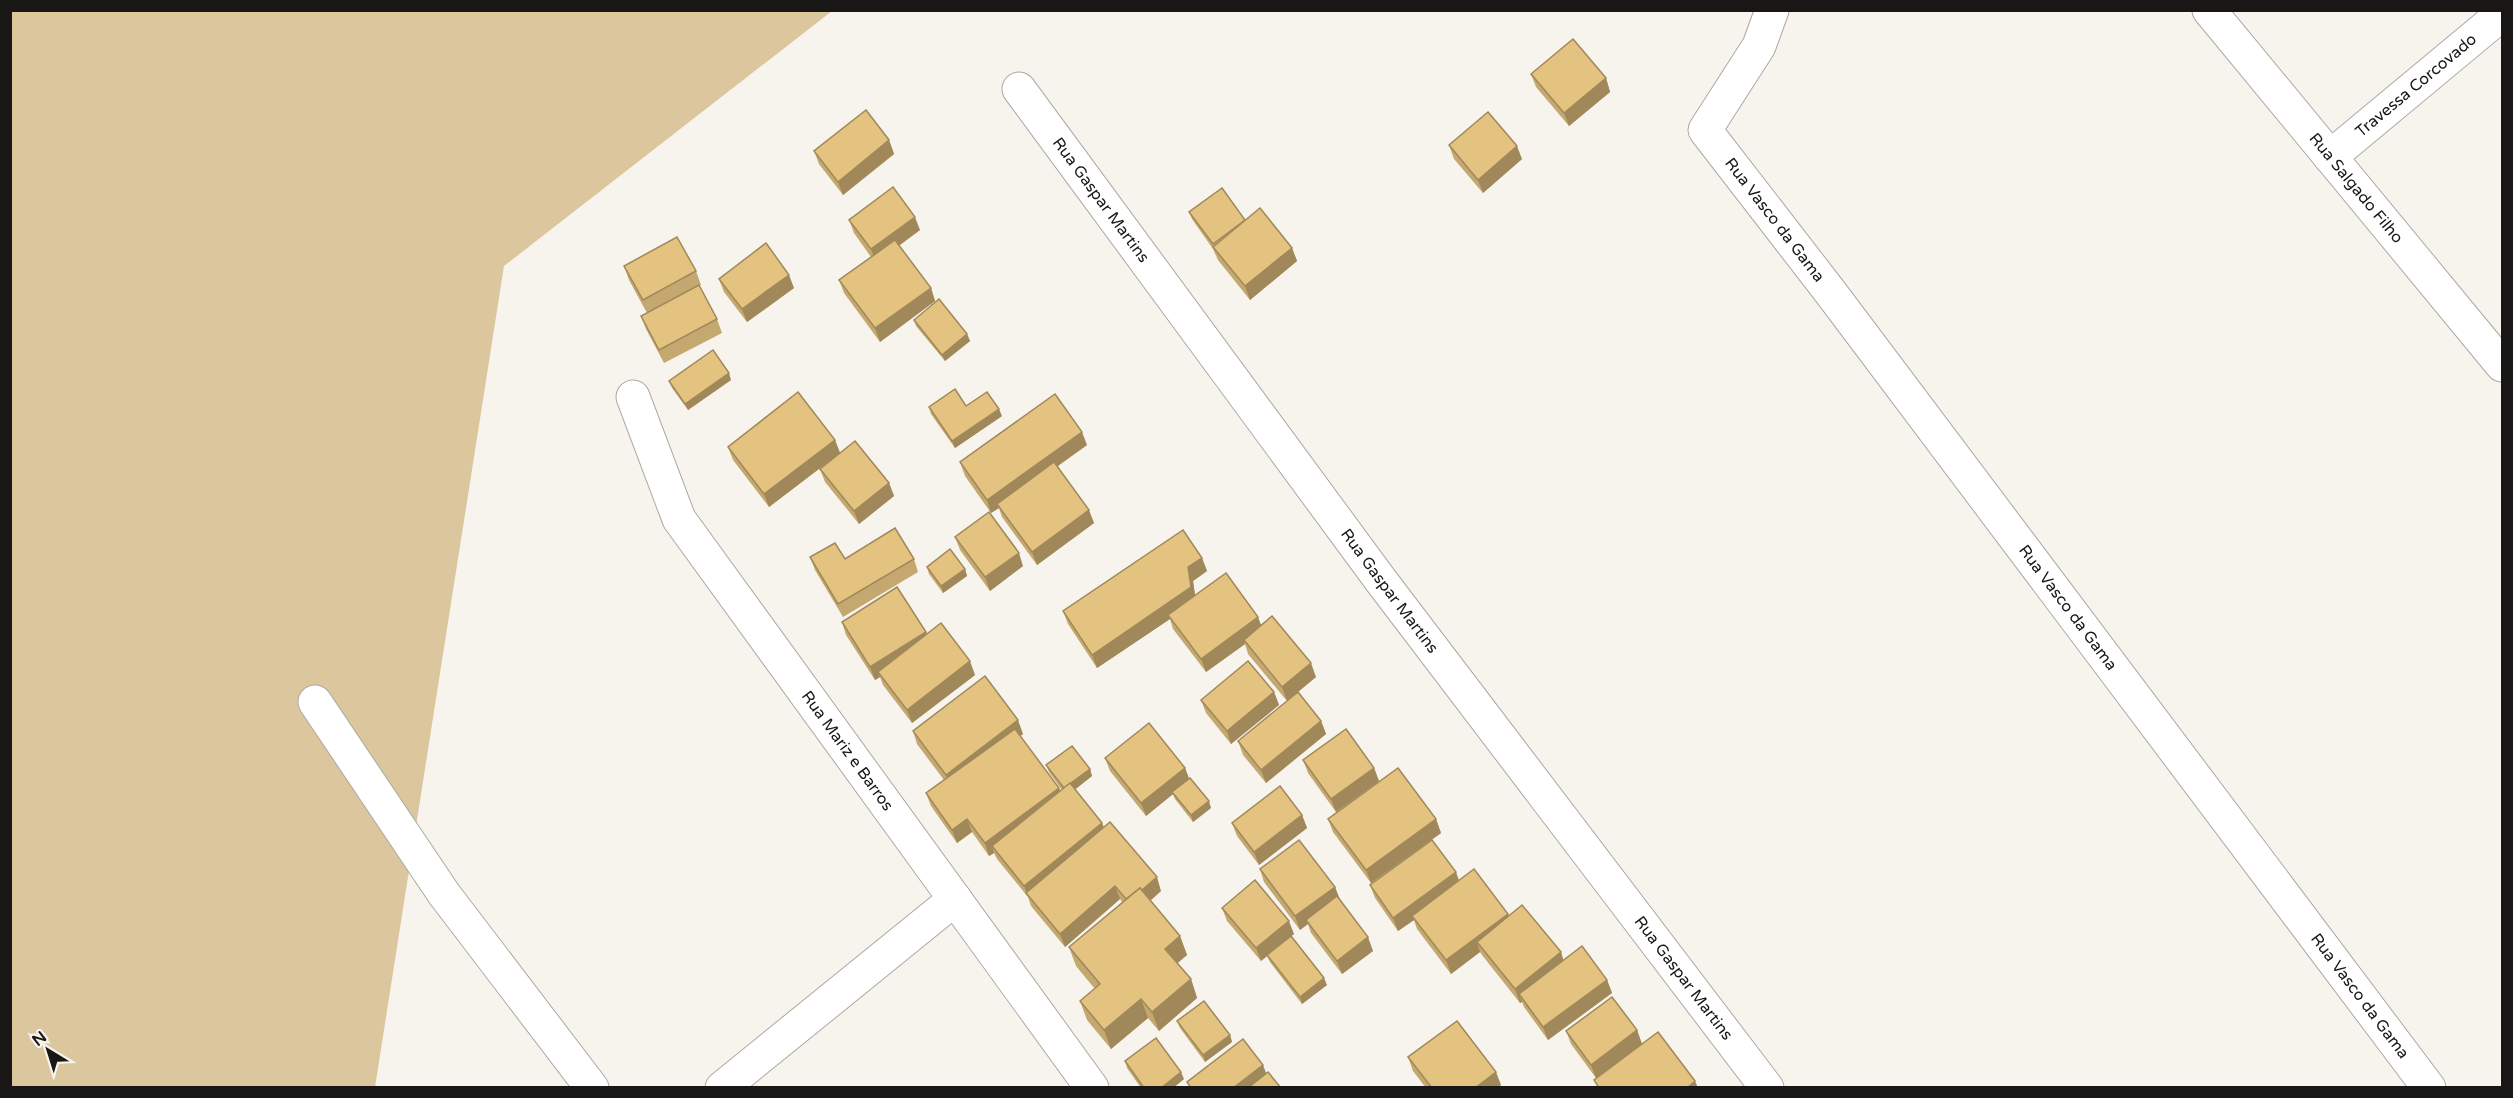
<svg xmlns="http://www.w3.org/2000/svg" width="2513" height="1098" viewBox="0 0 2513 1098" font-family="'Varela Round',sans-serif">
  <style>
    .green { fill: #dbc69d }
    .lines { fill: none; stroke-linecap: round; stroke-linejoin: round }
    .minor-casing { stroke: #aca9a4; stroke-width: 35 }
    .minor { stroke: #fff; stroke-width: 33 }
    .wall { fill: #c4a86f }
    .shaded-wall { fill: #a0885a }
    .building { fill: #e4c381; stroke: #a0885a; stroke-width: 1.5 }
    .labels { text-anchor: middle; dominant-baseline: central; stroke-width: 4.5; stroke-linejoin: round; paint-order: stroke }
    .street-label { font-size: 16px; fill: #181715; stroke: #f7f3ed }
  </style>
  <rect width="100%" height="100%" fill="#f7f3ed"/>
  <polygon class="green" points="10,11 832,11 504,266 375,1087 11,1087"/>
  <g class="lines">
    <defs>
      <g id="minor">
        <path id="s1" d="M1772,10L1759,46L1705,130L1831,293L2429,1088"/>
        <path id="s2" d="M2209,10L2502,365"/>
        <path id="s3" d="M1019,89L1382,582L1767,1088"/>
        <path id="s4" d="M2330,157L2502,14"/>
        <path id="s5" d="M633,397L679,519L1092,1088"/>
        <polyline points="315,702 444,894 592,1088"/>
        <polyline points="722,1088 955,899"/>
      </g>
    </defs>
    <use href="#minor" class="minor-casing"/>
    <use href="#minor" class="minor"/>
  </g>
  <g class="wall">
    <polygon points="1531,74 1606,78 1610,92 1569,126 1536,87"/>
    <polygon points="889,140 894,154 843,195 819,164 814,151"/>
    <polygon points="1449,145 1522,159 1483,193 1454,159"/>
    <polygon points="1189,212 1245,220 1292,248 1297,261 1250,300 1218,260 1213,249 1192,219"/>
    <polygon points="849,220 920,230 899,245 931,288 935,301 880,342 844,293 839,280 871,257 854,233"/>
    <polygon points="624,266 696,271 701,285 699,285 717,319 722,333 664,363 646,329 641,316 647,313 629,280"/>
    <polygon points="719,279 794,288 747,322 724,292"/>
    <polygon points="914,320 967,334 970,341 945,361 916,326"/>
    <polygon points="731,380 688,410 672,388 669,381"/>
    <polygon points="966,406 1002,416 955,448 931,414 929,407"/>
    <polygon points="835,440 840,453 889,483 894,496 859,524 825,482 820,469 837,455 769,507 733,460 728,447"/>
    <polygon points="1087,445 1058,466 1094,523 1037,565 1002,517 999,508 991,513 965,476 960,462"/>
    <polygon points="955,537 1023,566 990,591 960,550"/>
    <polygon points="810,557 845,559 914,559 918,572 843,617 815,570"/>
    <polygon points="1202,558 1207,571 1193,581 1195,595 1262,625 1316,677 1287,701 1248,654 1245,644 1206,672 1173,629 1170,619 1097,668 1068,624 1063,611"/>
    <polygon points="927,567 965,569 967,576 943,593 929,574"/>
    <polygon points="842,622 927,635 975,675 912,723 883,685 880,677 875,680 846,635"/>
    <polygon points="1274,692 1279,705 1231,744 1206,713 1201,700"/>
    <polygon points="1321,721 1326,734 1266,783 1243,755 1238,741"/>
    <polygon points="913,731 1023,734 1020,736 1059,788 1060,791 1062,790 1049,772 1046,765 1090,769 1092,776 1075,789 1102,823 1104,827 1161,891 1150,901 1180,936 1187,955 1177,963 1191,979 1197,998 1159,1031 1148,1018 1111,1049 1087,1020 1080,1001 1095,989 1076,966 1069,947 1122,902 1120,899 1065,947 1031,906 1028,897 997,859 994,853 989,856 972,832 957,843 931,806 926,793 944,780 917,744"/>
    <polygon points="1105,758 1185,768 1189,779 1211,808 1193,822 1175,799 1173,794 1146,816 1110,771"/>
    <polygon points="1303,760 1374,768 1379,781 1336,812 1308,773"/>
    <polygon points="1302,815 1307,828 1259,865 1237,836 1232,823"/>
    <polygon points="1328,819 1436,819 1441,833 1371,883 1333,832"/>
    <polygon points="1260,869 1335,887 1340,900 1373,951 1342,974 1311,933 1308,924 1300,930 1264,882"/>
    <polygon points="1459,880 1561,952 1563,960 1607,980 1612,993 1548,1040 1524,1007 1522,1002 1520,1003 1482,955 1480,952 1451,974 1417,929 1414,920 1398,931 1375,898 1370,885"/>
    <polygon points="1222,908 1294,934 1291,936 1327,985 1302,1004 1270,962 1267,956 1261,961 1227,921"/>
    <polygon points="1177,1021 1230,1035 1232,1042 1205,1062 1180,1028"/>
    <polygon points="1637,1030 1642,1044 1596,1078 1571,1044 1566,1031"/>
    <polygon points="1408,1057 1501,1085 1498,1088 1426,1088 1413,1071"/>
    <polygon points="1125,1061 1184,1079 1173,1088 1141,1088 1127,1068"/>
  </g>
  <g class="shaded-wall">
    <polygon points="1606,78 1610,92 1569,126 1564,113"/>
    <polygon points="889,140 894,154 843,195 838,182"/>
    <polygon points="1517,146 1522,159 1483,193 1478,180"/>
    <polygon points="915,217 920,230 876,263 871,249"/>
    <polygon points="1292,248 1297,261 1250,300 1245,286"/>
    <polygon points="789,275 794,288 747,322 742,309"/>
    <polygon points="931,288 935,301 880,342 875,328"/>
    <polygon points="967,334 970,341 945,361 942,355"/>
    <polygon points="729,373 731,380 688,410 685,404"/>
    <polygon points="999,409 1002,416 955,448 952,441"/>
    <polygon points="1082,432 1087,445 1000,507 997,504 999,508 991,513 987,500"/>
    <polygon points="835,440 840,453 769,507 764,494"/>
    <polygon points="889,483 894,496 859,524 854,511"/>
    <polygon points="1089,510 1094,523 1037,565 1032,552"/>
    <polygon points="1019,553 1023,566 990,591 985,577"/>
    <polygon points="1202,558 1207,571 1193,581 1196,601 1168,615 1170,619 1097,668 1092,655 1188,567"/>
    <polygon points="965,569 967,576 943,593 941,586"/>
    <polygon points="1258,617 1263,630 1244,640 1245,644 1206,672 1201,659"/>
    <polygon points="926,632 930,645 878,672 880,677 875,680 870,667"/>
    <polygon points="970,661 975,675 912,723 907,710"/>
    <polygon points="1311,663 1316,677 1287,701 1282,687"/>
    <polygon points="1274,692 1279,705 1231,744 1227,731"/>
    <polygon points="1018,720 1023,734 951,788 946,775"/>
    <polygon points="1321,721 1326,734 1266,783 1261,770"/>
    <polygon points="1185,768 1190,781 1172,792 1173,794 1146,816 1141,803"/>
    <polygon points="1374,768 1379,781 1336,812 1331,799"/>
    <polygon points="1090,769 1092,776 1067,796 1064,789"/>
    <polygon points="1059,788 1064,802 992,846 994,853 989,856 985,843"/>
    <polygon points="1209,801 1211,808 1193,822 1191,815"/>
    <polygon points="1302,815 1307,828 1259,865 1254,852"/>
    <polygon points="967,819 972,832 957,843 952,830"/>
    <polygon points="1436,819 1441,833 1371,883 1366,870"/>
    <polygon points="1102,823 1107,836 1027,894 1024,886"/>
    <polygon points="1456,872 1461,886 1412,916 1414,920 1398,931 1393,918"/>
    <polygon points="1157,877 1161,891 1134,915 1129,902"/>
    <polygon points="1115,886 1120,899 1065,947 1060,934"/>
    <polygon points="1335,887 1340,900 1306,920 1308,924 1300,930 1295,916"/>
    <polygon points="1508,914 1513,927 1477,942 1480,952 1451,974 1446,960"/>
    <polygon points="1289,921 1294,934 1261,961 1256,948"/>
    <polygon points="1180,936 1187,955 1172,968 1165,949"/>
    <polygon points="1368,937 1373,951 1342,974 1337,961"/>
    <polygon points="1561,952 1565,966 1519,994 1522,1002 1520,1003 1515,989"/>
    <polygon points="1324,978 1327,985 1302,1004 1300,997"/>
    <polygon points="1191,979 1197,998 1159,1031 1152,1012"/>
    <polygon points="1607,980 1612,993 1548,1040 1543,1027"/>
    <polygon points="1141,999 1148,1018 1111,1049 1104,1030"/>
    <polygon points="1637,1030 1642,1044 1596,1078 1591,1065"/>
    <polygon points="1230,1035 1232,1042 1205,1062 1203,1055"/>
    <polygon points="1263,1065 1268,1078 1256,1088 1233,1088"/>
    <polygon points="1181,1072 1184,1079 1173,1088 1161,1088"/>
    <polygon points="1496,1072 1501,1085 1498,1088 1475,1088"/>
    <polygon points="1695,1081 1698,1088 1687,1088"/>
  </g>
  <g class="building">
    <polygon points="1573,39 1606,78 1564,113 1531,74"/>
    <polygon points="866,110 889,140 838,182 814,151"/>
    <polygon points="1488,112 1517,146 1478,180 1449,145"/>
    <polygon points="893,187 915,217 871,249 849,220"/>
    <polygon points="1222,188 1245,220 1213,244 1189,212"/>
    <polygon points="1260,208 1292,248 1245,286 1213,247"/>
    <polygon points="677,237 696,271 643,300 624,266"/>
    <polygon points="895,240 931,288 875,328 839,280"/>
    <polygon points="766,243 789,275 742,309 719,279"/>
    <polygon points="699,285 717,319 659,350 641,316"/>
    <polygon points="939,299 967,334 942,355 914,320"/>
    <polygon points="713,350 729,373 685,404 669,381"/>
    <polygon points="955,389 966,406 987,392 999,409 952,441 929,407"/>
    <polygon points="798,392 835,440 764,494 728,447"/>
    <polygon points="1055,394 1082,432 987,500 960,462"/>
    <polygon points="855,441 889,483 854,511 820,469"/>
    <polygon points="1054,462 1089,510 1032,552 997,504"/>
    <polygon points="989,512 1019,553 985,577 955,537"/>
    <polygon points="895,528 914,559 838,604 810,557 835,543 845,559"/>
    <polygon points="1183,530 1202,558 1188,567 1191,587 1092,655 1063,611"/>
    <polygon points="950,549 965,569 941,586 927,567"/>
    <polygon points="1226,573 1258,617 1201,659 1168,615"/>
    <polygon points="897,587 926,632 870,667 842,622"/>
    <polygon points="1272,616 1311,663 1282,687 1244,640"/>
    <polygon points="941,623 970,661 907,710 878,672"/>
    <polygon points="1248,661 1274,692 1227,731 1201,700"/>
    <polygon points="985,676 1018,720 946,775 913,731"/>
    <polygon points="1298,692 1321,721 1261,770 1238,741"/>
    <polygon points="1149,723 1185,768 1141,803 1105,758"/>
    <polygon points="1015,729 1059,788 985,843 967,819 952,830 926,793"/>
    <polygon points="1346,729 1374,768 1331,799 1303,760"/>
    <polygon points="1072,746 1090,769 1064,788 1046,765"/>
    <polygon points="1398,768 1436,819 1366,870 1328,819"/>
    <polygon points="1190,778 1209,801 1191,815 1172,792"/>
    <polygon points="1070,783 1102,823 1024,886 992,846"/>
    <polygon points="1280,786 1302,815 1254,852 1232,823"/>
    <polygon points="1110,822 1157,877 1142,890 1140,888 1126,899 1115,886 1060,934 1026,893"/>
    <polygon points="1299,840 1335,887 1295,916 1260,869"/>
    <polygon points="1432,840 1456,872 1393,918 1370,885"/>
    <polygon points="1474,869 1508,914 1446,960 1412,916"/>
    <polygon points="1255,880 1289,921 1256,948 1222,908"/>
    <polygon points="1140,888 1180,936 1165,949 1191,979 1152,1012 1141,999 1104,1030 1080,1001 1100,984 1069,947"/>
    <polygon points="1337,896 1368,937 1337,961 1306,920"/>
    <polygon points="1522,905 1561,952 1515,989 1477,942"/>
    <polygon points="1291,936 1324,978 1300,997 1267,955"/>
    <polygon points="1582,946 1607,980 1543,1027 1519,994"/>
    <polygon points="1612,997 1637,1030 1591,1065 1566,1031"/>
    <polygon points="1204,1001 1230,1035 1203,1055 1177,1021"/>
    <polygon points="1457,1021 1496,1072 1475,1088 1432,1088 1408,1057"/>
    <polygon points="1658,1032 1695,1081 1687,1088 1599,1088 1594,1080"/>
    <polygon points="1156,1038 1181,1072 1161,1088 1144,1088 1125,1061"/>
    <polygon points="1243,1039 1263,1065 1233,1088 1191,1088 1187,1082"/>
    <polygon points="1268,1072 1281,1088 1248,1088"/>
  </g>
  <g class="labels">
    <g class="street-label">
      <text stroke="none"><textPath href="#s4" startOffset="112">Travessa Corcovado</textPath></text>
      <text stroke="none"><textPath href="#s2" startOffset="231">Rua Salgado Filho</textPath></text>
      <text stroke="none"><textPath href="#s3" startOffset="138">Rua Gaspar Martins</textPath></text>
      <text stroke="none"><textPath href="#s1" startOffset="252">Rua Vasco da Gama</textPath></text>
      <text stroke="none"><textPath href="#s3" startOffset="624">Rua Gaspar Martins</textPath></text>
      <text stroke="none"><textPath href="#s1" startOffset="738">Rua Vasco da Gama</textPath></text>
      <text stroke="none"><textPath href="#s5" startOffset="417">Rua Mariz e Barros</textPath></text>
      <text stroke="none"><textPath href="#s3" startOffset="1110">Rua Gaspar Martins</textPath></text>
      <text stroke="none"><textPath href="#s1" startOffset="1224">Rua Vasco da Gama</textPath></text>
    </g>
  </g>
  <rect width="2513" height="1098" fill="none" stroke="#181715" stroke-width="24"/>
  <g transform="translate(48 1050) rotate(322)" stroke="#f7f3ed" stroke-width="4.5" paint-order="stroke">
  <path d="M0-4.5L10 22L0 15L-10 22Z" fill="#181715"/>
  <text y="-9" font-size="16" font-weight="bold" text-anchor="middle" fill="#181715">N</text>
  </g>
</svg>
